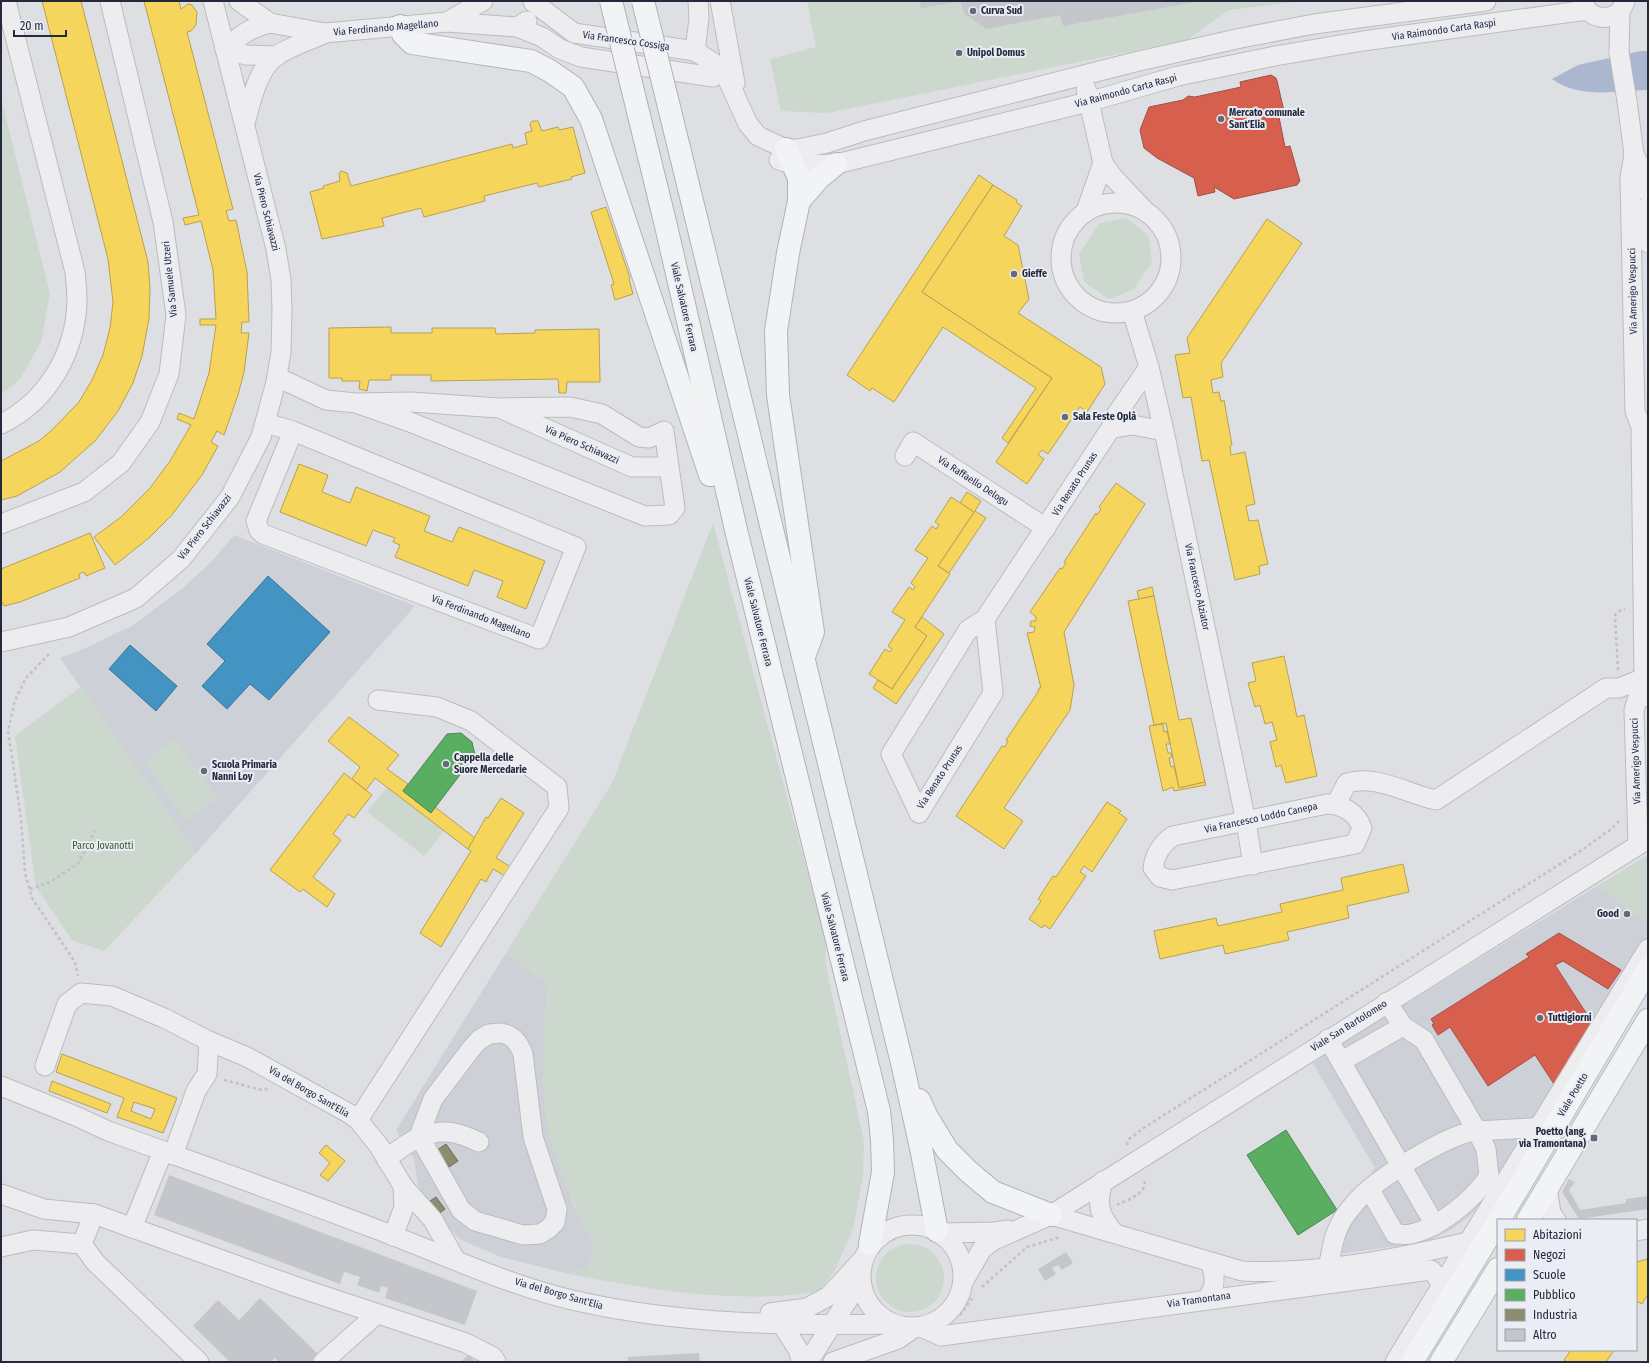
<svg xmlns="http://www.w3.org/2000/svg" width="1649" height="1363" viewBox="0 0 1649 1363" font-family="'Fira Sans Condensed',sans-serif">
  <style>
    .built { fill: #ced0d8 }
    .green { fill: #ccd7ce }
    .water { fill: #abb6cf }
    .homes { fill: #f6d55c; stroke: #b7a152; fill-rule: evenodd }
    .shops { fill: #d6604d; stroke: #a15048 }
    .schools { fill: #4393c3; stroke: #3a739a }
    .public { fill: #5aae61; stroke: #4a8656 }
    .industry { fill: #8c8c6e; stroke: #6d6e5f }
    .building { fill: #c5c6cc }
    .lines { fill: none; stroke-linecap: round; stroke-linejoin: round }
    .minor-casing { stroke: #bbbcc0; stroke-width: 21 }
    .major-casing { stroke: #babcc1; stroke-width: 24 }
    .highway-casing { stroke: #b0b2b8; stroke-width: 24 }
    .path { stroke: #c0c0c6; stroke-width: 2.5; stroke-dasharray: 3 3; stroke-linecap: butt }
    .minor { stroke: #ededf0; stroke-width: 19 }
    .major { stroke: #f2f3f4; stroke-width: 22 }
    .highway { stroke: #f2f3f4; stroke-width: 22 }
    .minor-bridge-casing { stroke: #bbbcc0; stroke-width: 21; stroke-linecap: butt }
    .highway-bridge-casing { stroke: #b0b2b8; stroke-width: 24; stroke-linecap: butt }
    .minor-bridge { stroke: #ededf0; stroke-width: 19 }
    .highway-bridge { stroke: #f2f3f4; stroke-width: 22 }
    .poi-dot { fill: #666976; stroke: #eaedf4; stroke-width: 1.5 }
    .labels { text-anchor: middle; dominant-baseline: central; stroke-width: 4; stroke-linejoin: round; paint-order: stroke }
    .poi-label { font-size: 10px; font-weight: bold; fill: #25293c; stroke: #eaedf4; text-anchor: start }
    .street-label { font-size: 10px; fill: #25293c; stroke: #eaedf4 }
    .park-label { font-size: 10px; fill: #335832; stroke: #eaedf4 }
  </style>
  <rect width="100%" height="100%" fill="#dedfe3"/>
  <g class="built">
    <polygon points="234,535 415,606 196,853 60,658 79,651 132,626 184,587 212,561"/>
    <polygon points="1597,886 1648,923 1648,937 1486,1197 1471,1215 1449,1231 1430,1240 1411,1244 1324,1256 1346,1204 1375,1168 1312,1062"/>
    <polygon points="506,953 547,984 544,1093 549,1132 574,1206 594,1245 588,1268 569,1274 501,1257 459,1239 427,1203 418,1185 414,1159 396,1130"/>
  </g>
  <g class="green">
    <polygon points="807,1 1301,1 1229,10 1187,40 827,113 781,111 770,59 816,47"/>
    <polygon points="1,98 50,294 41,342 20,379 1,394"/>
    <polygon points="1126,218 1148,235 1152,262 1133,290 1108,299 1084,281 1079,254 1100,223"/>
    <path d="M713,523L826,941L825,958L831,991L864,1141L863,1176L853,1229L835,1270L819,1292C735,1304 652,1290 569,1274L588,1268L594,1245C576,1211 558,1170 549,1132C542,1102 543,1067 543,1035C543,1018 547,1001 547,984L506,953L612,783Z"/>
    <polygon points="81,687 196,853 104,951 72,940 36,887 15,736"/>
    <polygon points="176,739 218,799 186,821 144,761"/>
    <polygon points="387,787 444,831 424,856 367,812"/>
    <polygon points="1648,855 1648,923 1597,886"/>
    <circle cx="910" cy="1278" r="34"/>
  </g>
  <path class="water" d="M1641,51H1648V90C1615,91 1580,99 1552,79L1578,65Z"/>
  <g class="homes">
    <polygon points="42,1 81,1 148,262 150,288 149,319 142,356 133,383 118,411 95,441 60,472 17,496 1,500 1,461 39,441 52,430 79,402 92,380 103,355 110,328 113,302 108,259"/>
    <polygon points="144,1 179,1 181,9 188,4 192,5 197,12 196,25 191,31 187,32 233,209 226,211 229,221 236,220 247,272 249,322 242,322 241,333 249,333 244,372 238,395 224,435 217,431 211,442 218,446 202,475 171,516 150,537 115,565 94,537 121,517 150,488 170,461 191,425 177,419 179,413 194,419 209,373 216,325 200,325 200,319 216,319 213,270 201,221 185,225 183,218 199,215"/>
    <polygon points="532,121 538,121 542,131 558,127 559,130 573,127 585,173 571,177 572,179 539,187 537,183 484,196 485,201 424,217 421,208 382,218 384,226 322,239 310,192 324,188 323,186 340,181 339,174 341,171 347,173 351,186 512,144 513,148 527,144 525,133 532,131 530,124"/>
    <polygon points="979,175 993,185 922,292 1052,378 1008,443 1002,438 1036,388 943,327 894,402 872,388 870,391 847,375"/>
    <polygon points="993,185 1017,200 1016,202 1022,206 1004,236 1018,245 1029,299 1018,313 1101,367 1105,384 1087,412 1080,407 1048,454 1042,450 1038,455 1044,459 1027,484 996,462 1052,378 922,292"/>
    <polygon points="606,207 630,278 629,279 633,294 615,300 611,285 614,284 591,212"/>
    <polygon points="1267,219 1302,243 1221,363 1223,377 1211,380 1213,393 1219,392 1221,402 1224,400 1232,445 1230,446 1231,455 1245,452 1255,504 1246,506 1249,521 1258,520 1268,564 1259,566 1260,574 1235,580 1209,460 1202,461 1191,397 1183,398 1175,355 1190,353 1187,338"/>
    <polygon points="391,327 391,333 432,333 432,328 495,328 496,334 535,333 535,330 599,329 600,382 567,382 566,393 559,393 558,379 431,381 431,375 391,375 391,380 369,380 367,391 359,389 360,381 342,381 342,378 329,378 329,328"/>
    <polygon points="299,464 328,475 322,492 350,503 356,487 430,516 424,531 452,542 459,527 545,561 526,609 497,597 503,581 474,570 468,586 395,557 400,545 393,542 395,538 373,530 366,546 280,512"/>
    <polygon points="1116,483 1145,504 1064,632 1074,685 1070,710 1004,808 1023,821 1004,849 956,816 1002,746 1005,747 1008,741 1006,740 1038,692 1039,688 1041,688 1027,633 1034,632 1035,627 1030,626 1031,621 1036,621 1036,617 1030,612 1060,568 1062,569 1066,563 1064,562 1096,513 1097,515 1101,509 1099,507"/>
    <polygon points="967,492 981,501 975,511 986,518 949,573 938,566 974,512 960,503"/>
    <polygon points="951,497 974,512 938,566 950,574 915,627 927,636 892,689 869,674 885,649 890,652 892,649 888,646 905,620 892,612 909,587 913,590 915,587 911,583 928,558 915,550 932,526 936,529 939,525 935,522"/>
    <polygon points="90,533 105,568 86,576 84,572 79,574 80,578 20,602 4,606 2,602 1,603 1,569"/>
    <polygon points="1152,587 1154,596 1139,599 1137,591"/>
    <polygon points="1154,596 1179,720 1191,718 1205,782 1179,788 1166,723 1154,725 1128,601"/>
    <polygon points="922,617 944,634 896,704 873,688 878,680 892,689 927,636 915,627"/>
    <polygon points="1284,656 1297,717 1304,715 1317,776 1286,783 1281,765 1276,767 1270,742 1277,740 1272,722 1265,724 1260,705 1255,707 1248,683 1256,681 1252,663"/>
    <polygon points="349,717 399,755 387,769 408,784 403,791 431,813 435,807 475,838 468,849 375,778 366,790 352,779 360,767 328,741"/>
    <polygon points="1163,724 1164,732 1167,731 1170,744 1166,744 1168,753 1171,753 1172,757 1169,758 1171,767 1174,766 1179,788 1205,782 1206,785 1174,791 1173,787 1163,791 1149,726"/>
    <polygon points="344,773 372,795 354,818 348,814 333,834 341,840 313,877 335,894 327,907 303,889 300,892 270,870"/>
    <polygon points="501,798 524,813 496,858 511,867 507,877 493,869 486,882 481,879 441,947 420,933 471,851 468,849 486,817 488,818"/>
    <polygon points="1107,802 1121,811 1119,813 1127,819 1092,872 1084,866 1080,872 1086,876 1050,929 1044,925 1042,928 1029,919 1041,901 1038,899 1053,876 1056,877"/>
    <polygon points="1403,864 1409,892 1347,906 1349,918 1287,932 1289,940 1225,954 1223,945 1160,959 1154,931 1216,918 1218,926 1282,912 1280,904 1343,890 1341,878"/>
    <path d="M62,1054L177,1098L163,1133L117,1117L124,1098L56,1072ZM134,1102L155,1109L151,1119L131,1111Z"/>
    <polygon points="52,1081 111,1104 107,1113 49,1091"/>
    <polygon points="326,1145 345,1161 328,1181 320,1175 330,1163 319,1153"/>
    <polygon points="1648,1259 1648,1294 1642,1304 1636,1301 1636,1262"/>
    <polygon points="1571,1350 1614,1350 1606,1362 1567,1362 1564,1360"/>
  </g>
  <g class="shops">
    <polygon points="1271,75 1276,78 1277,81 1284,111 1278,112 1285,147 1290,146 1300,181 1297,185 1234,199 1214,187 1215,192 1198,196 1194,178 1157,158 1144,148 1140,130 1149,107 1183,100 1188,96 1195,97 1241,87 1240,82"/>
    <polygon points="1559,933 1621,970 1608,989 1563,961 1555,965 1592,1022 1554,1084 1535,1055 1488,1086 1450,1027 1438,1035 1432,1025 1434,1024 1431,1019 1529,957 1526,954"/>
  </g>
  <g class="schools">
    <polygon points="268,576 330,632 269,700 250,684 227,709 202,686 225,661 207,644"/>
    <polygon points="130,645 177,686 156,711 109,669"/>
  </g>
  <g class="public">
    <polygon points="461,733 472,742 475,755 431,813 403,791 447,734"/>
    <polygon points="1286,1130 1337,1210 1298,1235 1247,1155"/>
  </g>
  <g class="industry">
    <polygon points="446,1144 458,1161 449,1167 437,1150"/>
    <polygon points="436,1197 445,1209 437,1215 427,1203"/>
  </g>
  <g class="building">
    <polygon points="920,1 958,1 958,2 921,8"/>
    <polygon points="960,1 1195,1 1195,2 1063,26 1060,15 986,29 965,14"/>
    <polygon points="169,1175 477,1291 465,1325 385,1298 388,1288 381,1286 379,1293 357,1285 360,1277 344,1272 340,1284 154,1215"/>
    <polygon points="1569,1179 1575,1182 1569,1190 1580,1210 1626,1203 1626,1199 1648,1196 1648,1209 1579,1219 1562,1192"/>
    <polygon points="1066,1252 1073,1263 1062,1270 1058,1265 1052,1268 1056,1274 1045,1281 1038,1269"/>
    <polygon points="260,1298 318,1354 310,1362 278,1362 275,1358 271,1362 230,1362 193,1326 218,1300 239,1320"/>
    <polygon points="699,1353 700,1362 628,1362 628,1357"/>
    <polygon points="468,1355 476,1362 461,1362"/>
  </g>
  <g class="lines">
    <defs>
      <g id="minor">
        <polyline points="239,1 270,23 325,33 447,22"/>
        <polyline points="483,1 447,22 517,27 527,21"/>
        <polyline points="720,1 735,83"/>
        <path d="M1583,1C1589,23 1619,23 1625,1"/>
        <polyline points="533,2 574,33 695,51 723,69 748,124 758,136 786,149 798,149 827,143 864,131 1135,62 1241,38 1314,24 1486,1"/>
        <polyline points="517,27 542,37 560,49 581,57 713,77"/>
        <polyline points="225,49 246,55 277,56"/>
        <path d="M225,49C241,35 249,28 270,23"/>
        <polyline points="695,51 699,18 698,1"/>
        <polyline points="1619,52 1620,12"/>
        <polyline points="1086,89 1103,163 1086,211"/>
        <polyline points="1627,101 1634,154 1630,178 1635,411 1641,427 1644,678 1648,697"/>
        <path d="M245,123C251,102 257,70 276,56C287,48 311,40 325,33"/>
        <polyline points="1634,154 1648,185 1648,193"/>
        <polyline points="779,160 797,165 836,164 1088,102 1178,76 1275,56 1363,41 1587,10"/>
        <polyline points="1103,163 1113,177 1144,210"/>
        <circle cx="1116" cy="258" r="55"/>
        <polyline points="1640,209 1642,227 1648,243"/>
        <polyline points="1132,311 1149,367 1164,431 1246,822 1253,865"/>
        <polyline points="277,377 326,400 356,403 411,402 499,408 570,407 602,414 639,437 649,438 664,431 675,508 669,515 645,516 410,422 356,403"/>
        <polyline points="504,410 632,467 668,467"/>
        <polyline points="265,423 293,431 576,547 539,639 263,534 259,530 256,521 293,431"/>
        <path d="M1,424C48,401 75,353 77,302C77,292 76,282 75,272L6,1"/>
        <polyline points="1111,428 1133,425 1164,431"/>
        <polyline points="905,456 913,442 1046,528"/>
        <polyline points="1,524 84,492 121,463 150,422 169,374 176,315 163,222 110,1"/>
        <polyline points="1,642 69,627 136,598 181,559 230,497 261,437 276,382 281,352 282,309 281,280 276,249 213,1"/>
        <path d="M1327,804C1342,804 1357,813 1362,828L1355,844L1172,880L1160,877L1153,868C1155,854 1161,844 1173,836Z"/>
        <path d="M1336,804L1347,783C1377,774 1407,794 1436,800L1606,688H1619L1644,678"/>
        <polyline points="919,813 891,754 968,630 985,619 1111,428 1114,418 1149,367"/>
        <polyline points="919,813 993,693 985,619"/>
        <polyline points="1638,845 1634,710 1644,678"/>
        <path d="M501,1033C514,1036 518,1042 523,1054L533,1137L557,1209L555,1222L548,1229L540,1234L523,1235L475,1221L461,1210L419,1136L433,1099L471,1049L479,1040L489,1034Z"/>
        <polyline points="1328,1039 1435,1225"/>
        <polyline points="1342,1061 1403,1026"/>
        <polyline points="45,1066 67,1004 81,993 112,996 164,1018 209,1041 247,1057 350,1114 358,1120 379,1146 403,1186 433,1220 455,1259"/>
        <path d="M1,1086L78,1117L108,1131C199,1164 290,1196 381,1231C444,1255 515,1288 581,1302C680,1324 790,1326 891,1324"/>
        <polyline points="358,1120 559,808 557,787 471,721 437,707 378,700"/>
        <polyline points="173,1155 196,1091 207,1074 209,1041"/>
        <path d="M386,1159C405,1145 422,1131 447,1132C457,1132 470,1138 479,1142"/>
        <path d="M1103,1181C1096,1204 1099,1215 1114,1233"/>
        <polyline points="1547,1188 1551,1213 1556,1220"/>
        <path d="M1370,1190L1395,1234C1400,1234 1406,1235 1411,1234C1439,1228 1473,1200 1489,1176L1486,1149L1477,1131L1548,1127"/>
        <polyline points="1,1194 44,1209 94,1214 297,1287 466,1343 493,1357 496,1362"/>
        <polyline points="94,1214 82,1244 95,1262 199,1362"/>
        <path d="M1051,1215L1242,1271C1321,1275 1400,1258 1476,1240"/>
        <circle cx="912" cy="1276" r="51"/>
        <polyline points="132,1228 163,1151"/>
        <polyline points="1636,1231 1648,1229"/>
        <polyline points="941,1233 994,1232 1008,1230"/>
        <polyline points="393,1236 404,1207 403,1186"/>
        <polyline points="1,1247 33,1240 82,1244"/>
        <path d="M1328,1267C1331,1256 1332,1242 1337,1231C1340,1222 1348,1211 1355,1203C1372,1181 1450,1132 1477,1131L1424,1040L1403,1026L1387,1002"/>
        <polyline points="963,1282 982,1249 992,1241 1051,1215 1648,839"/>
        <path d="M1207,1299C1216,1287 1216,1276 1210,1262"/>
        <polyline points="770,1313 807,1308 829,1296 864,1258"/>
        <polyline points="781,1323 799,1351 801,1362"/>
        <path d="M921,1327L941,1336L1431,1270C1445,1283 1443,1296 1441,1314"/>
        <polyline points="323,1362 377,1314"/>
        <polyline points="808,1362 860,1281"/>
        <polyline points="833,1362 898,1339 914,1328"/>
        <polyline points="1395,1362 1648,949"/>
      </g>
      <g id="major">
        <polyline points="1499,1220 1648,969"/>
        <polyline points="1528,1220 1648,1020"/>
        <polyline points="1412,1362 1498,1221"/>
        <polyline points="1441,1362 1498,1269"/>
      </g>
      <g id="highway">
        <polyline points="400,26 403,34 412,43 531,61 550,71 573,87 591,119 710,475"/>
        <polyline points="786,149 799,178 799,201 788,253 776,331 778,395 813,632 805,654"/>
        <polyline points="799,201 819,178 836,164"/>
        <polyline points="695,213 903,1067 921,1148 937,1231"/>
        <polyline points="666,226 737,534 879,1111 882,1140 883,1172 870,1244"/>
        <polyline points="919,1100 927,1117 947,1150 969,1172 993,1192 1051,1215"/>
      </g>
    </defs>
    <use href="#minor" class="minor-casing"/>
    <use href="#major" class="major-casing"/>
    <use href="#highway" class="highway-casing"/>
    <g class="path">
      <polyline points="49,654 26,678 15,700 8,731 21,818 25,873 32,898 75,962 78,976"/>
      <polyline points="1618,670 1615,615 1621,610 1625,609"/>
      <polyline points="30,889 50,882 78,864 95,831"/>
      <polyline points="224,1080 262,1090 268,1089"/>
      <polyline points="1127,1145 1128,1140 1142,1129 1582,850 1610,830 1619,821"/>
      <path d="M1117,1205C1128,1199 1149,1194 1144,1178"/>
      <polyline points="982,1287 1027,1247 1060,1237"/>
      <polyline points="960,1315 972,1298"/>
    </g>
    <use href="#minor" class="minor"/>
    <use href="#major" class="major"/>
    <use href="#highway" class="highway"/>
    <defs>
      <polyline id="minor-bridge" points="1619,52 1627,101"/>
      <g id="highway-bridge">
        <polyline points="611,1 666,226"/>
        <polyline points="643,1 695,213"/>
      </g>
    </defs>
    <use href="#minor-bridge" class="minor-bridge-casing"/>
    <use href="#highway-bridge" class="highway-bridge-casing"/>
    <use href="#minor-bridge" class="minor-bridge"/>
    <use href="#highway-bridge" class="highway-bridge"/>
  </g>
  <g class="poi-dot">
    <circle cx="973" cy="11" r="4"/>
    <circle cx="959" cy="53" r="4"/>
    <circle cx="1221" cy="119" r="4"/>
    <circle cx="1014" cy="274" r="4"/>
    <circle cx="1065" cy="417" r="4"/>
    <circle cx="446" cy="764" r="4"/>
    <circle cx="204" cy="771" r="4"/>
    <circle cx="1627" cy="914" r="4"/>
    <circle cx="1540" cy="1018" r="4"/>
    <rect x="1590" y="1134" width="8" height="8" rx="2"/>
  </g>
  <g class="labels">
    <g class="poi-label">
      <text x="981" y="11">Curva Sud</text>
      <text x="967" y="53">Unipol Domus</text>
      <text x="1229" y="113">Mercato comunale<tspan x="1229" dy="12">Sant'Elia</tspan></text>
      <text x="1022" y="274">Gieffe</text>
      <text x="1073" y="417">Sala Feste Oplà</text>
      <text x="454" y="758">Cappella delle<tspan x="454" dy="12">Suore Mercedarie</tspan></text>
      <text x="212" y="765">Scuola Primaria<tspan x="212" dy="12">Nanni Loy</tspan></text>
      <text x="1619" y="914" text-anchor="end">Good</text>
      <text x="1548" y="1018">Tuttigiorni</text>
      <text x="1586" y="1132" text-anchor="end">Poetto (ang.<tspan x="1586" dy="12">via Tramontana)</tspan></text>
    </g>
    <g class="street-label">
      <text transform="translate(386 28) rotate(-5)">Via Ferdinando Magellano</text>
      <text transform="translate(1444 30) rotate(-8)">Via Raimondo Carta Raspi</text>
      <text transform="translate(626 41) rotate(8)">Via Francesco Cossiga</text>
      <text transform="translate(1126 91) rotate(-15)">Via Raimondo Carta Raspi</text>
      <text transform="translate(266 212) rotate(76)">Via Piero Schiavazzi</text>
      <text transform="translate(170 279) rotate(-96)">Via Samuele Utzeri</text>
      <text transform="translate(1633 291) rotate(-91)">Via Amerigo Vespucci</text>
      <text transform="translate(684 307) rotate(77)">Viale Salvatore Ferrara</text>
      <text transform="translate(582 445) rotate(24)">Via Piero Schiavazzi</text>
      <text transform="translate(973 481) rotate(33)">Via Raffaello Delogu</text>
      <text transform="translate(1075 484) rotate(-57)">Via Renato Prunas</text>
      <text transform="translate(205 527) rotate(-52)">Via Piero Schiavazzi</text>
      <text transform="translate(1197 587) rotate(78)">Via Francesco Alziator</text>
      <text transform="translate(481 617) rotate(21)">Via Ferdinando Magellano</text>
      <text transform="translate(758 622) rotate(76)">Viale Salvatore Ferrara</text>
      <text transform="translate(1636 761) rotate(-92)">Via Amerigo Vespucci</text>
      <text transform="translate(940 777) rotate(-57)">Via Renato Prunas</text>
      <text transform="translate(1261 818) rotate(-12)">Via Francesco Loddo Canepa</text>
      <text transform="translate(835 937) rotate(76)">Viale Salvatore Ferrara</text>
      <text transform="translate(1349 1026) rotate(-32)">Viale San Bartolomeo</text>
      <text transform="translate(309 1092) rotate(30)">Via del Borgo Sant'Elia</text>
      <text transform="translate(1573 1095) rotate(-59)">Viale Poetto</text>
      <text transform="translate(559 1294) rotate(16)">Via del Borgo Sant'Elia</text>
      <text transform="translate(1199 1300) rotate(-8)">Via Tramontana</text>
    </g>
    <g class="park-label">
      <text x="103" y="846">Parco Jovanotti</text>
    </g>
  </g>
  <rect width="1649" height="1363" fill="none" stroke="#25293c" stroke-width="4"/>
  <rect x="1497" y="1219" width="140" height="132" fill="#eaedf4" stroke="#9b9faa"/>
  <rect x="1505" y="1229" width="20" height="12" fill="#f6d55c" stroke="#9b9faa"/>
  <text x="1533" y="1239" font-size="12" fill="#25293c">Abitazioni</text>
  <rect x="1505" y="1249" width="20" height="12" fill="#d6604d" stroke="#9b9faa"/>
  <text x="1533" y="1259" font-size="12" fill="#25293c">Negozi</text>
  <rect x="1505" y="1269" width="20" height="12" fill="#4393c3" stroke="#9b9faa"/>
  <text x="1533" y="1279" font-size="12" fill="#25293c">Scuole</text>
  <rect x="1505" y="1289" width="20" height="12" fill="#5aae61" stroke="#9b9faa"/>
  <text x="1533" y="1299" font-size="12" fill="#25293c">Pubblico</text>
  <rect x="1505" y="1309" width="20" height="12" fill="#8c8c6e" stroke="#9b9faa"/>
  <text x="1533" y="1319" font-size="12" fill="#25293c">Industria</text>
  <rect x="1505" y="1329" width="20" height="12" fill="#c5c6cc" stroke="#9b9faa"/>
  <text x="1533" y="1339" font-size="12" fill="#25293c">Altro</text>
  <path d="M14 30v6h52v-6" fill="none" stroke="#25293c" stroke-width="2"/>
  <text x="20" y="30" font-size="12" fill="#25293c" stroke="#eaedf4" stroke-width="3" paint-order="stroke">20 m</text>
</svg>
